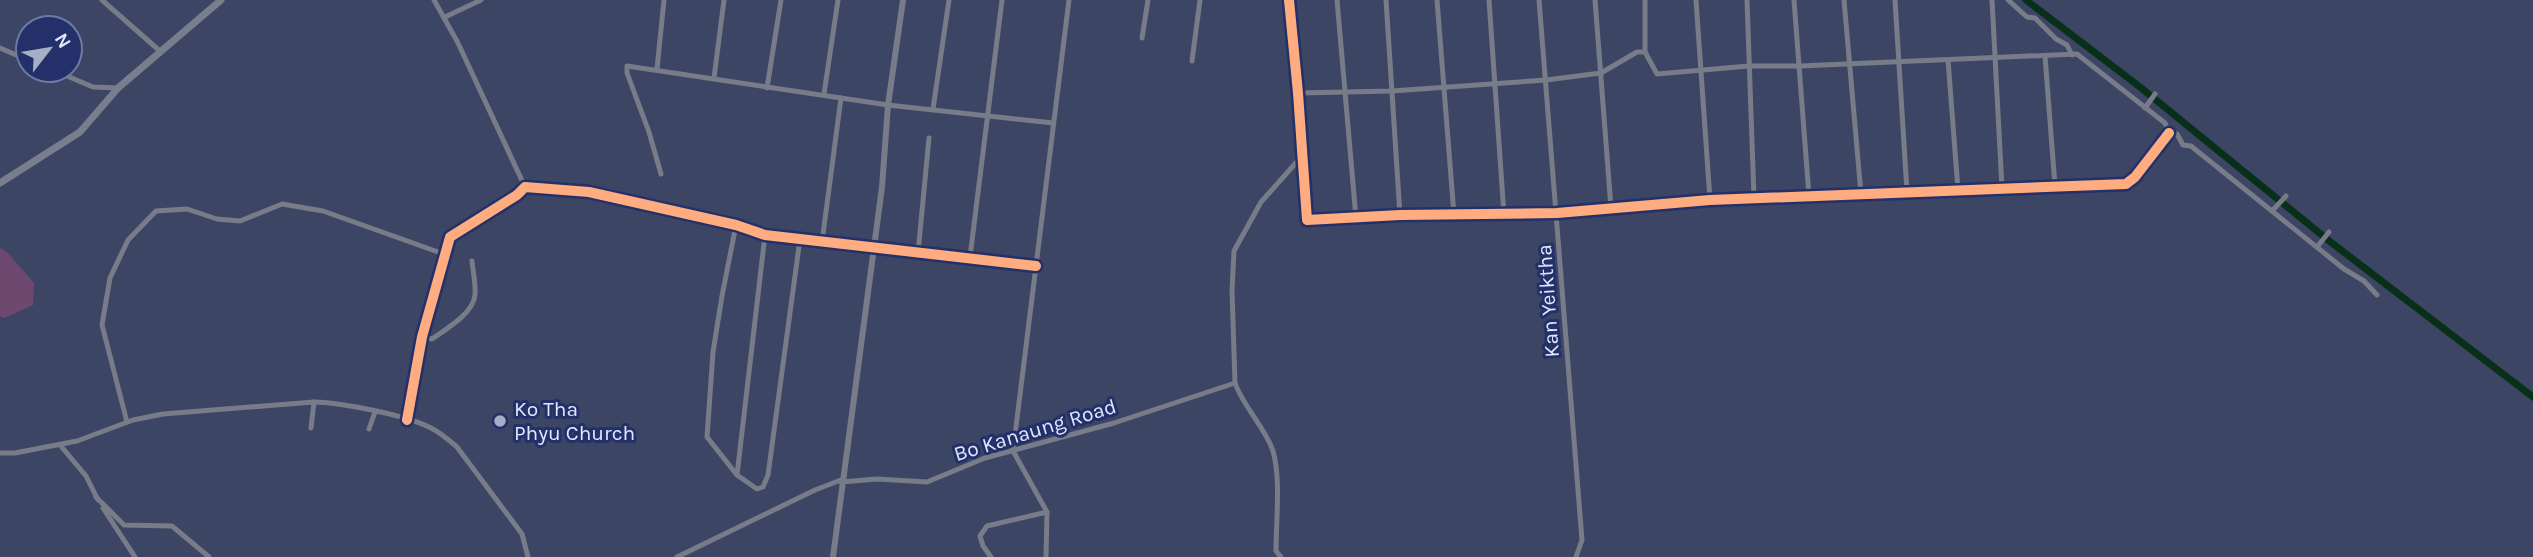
<svg xmlns="http://www.w3.org/2000/svg" width="2533" height="557" viewBox="0 0 2533 557" font-family="Karla,sans-serif">
  <style>
    .green { fill: #6e496f }
    .lines { fill: none; stroke-linecap: round; stroke-linejoin: round }
    .canal { stroke: #082f18; stroke-width: 7 }
    .minor { stroke: #787b88; stroke-width: 5 }
    .tertiary { stroke: #787b88; stroke-width: 6 }
    .secondary { stroke: #797e8e; stroke-width: 7 }
    .cycleway-casing { stroke: #233069; stroke-width: 15 }
    .cycleway { stroke: #ffac80; stroke-width: 10 }
    .poi-dot { fill: #a7afc7; stroke: #233069; stroke-width: 2.5 }
    .labels { text-anchor: middle; dominant-baseline: central; stroke-width: 6; stroke-linejoin: round; paint-order: stroke }
    .street-label { font-size: 21px; fill: #e0e8fd; stroke: #233069 }
    .poi-label { font-size: 21px; fill: #e0e8fd; stroke: #233069; text-anchor: start }
  </style>
  <rect width="100%" height="100%" fill="#3d4564"/>
  <polygon class="green" points="0,248 7,252 34,283 33,305 4,318 0,316"/>
  <g class="lines">
    <polyline class="canal" points="2026,0 2140,87 2328,240 2533,397"/>
    <g class="minor">
      <polyline points="102,0 161,52"/>
      <polyline points="434,0 458,43 525,187"/>
      <polyline points="1289,0 1298,93 1307,220 1400,215 1557,213 1710,200 2126,184 2135,177 2169,133"/>
      <polyline points="1337,0 1356,218"/>
      <polyline points="1386,0 1400,215"/>
      <polyline points="1437,0 1454,215"/>
      <polyline points="1489,0 1504,215"/>
      <polyline points="1539,0 1582,540 1576,557"/>
      <polyline points="1595,0 1611,208"/>
      <polyline points="1645,0 1645,52 1657,74 1749,66 1800,66 2077,54 2165,123 2169,133"/>
      <polyline points="1696,0 1710,200"/>
      <polyline points="1747,0 1754,198"/>
      <polyline points="1794,0 1809,196"/>
      <polyline points="1844,0 1861,194"/>
      <polyline points="1895,0 1907,192"/>
      <polyline points="1992,0 2002,188"/>
      <polyline points="2008,0 2027,17 2035,18 2056,39 2067,45 2072,55"/>
      <polyline points="445,17 481,0"/>
      <polyline points="1142,38 1148,0"/>
      <polyline points="0,48 28,60"/>
      <polyline points="2045,56 2055,186"/>
      <polyline points="1948,60 1958,190"/>
      <polyline points="1192,61 1200,0"/>
      <polyline points="657,69 664,0"/>
      <polyline points="53,70 93,87 118,88"/>
      <polyline points="714,78 724,0"/>
      <polyline points="767,88 781,0"/>
      <polyline points="1298,93 1392,91 1546,80 1601,73 1637,52 1645,52"/>
      <polyline points="824,94 838,0"/>
      <polyline points="2145,108 2155,94"/>
      <polyline points="933,109 949,0"/>
      <polyline points="2169,133 2177,134 2183,145 2191,146 2344,269 2364,281 2377,295"/>
      <polyline points="661,174 649,132 627,73 627,66 888,105 1053,123"/>
      <polyline points="2272,211 2286,196"/>
      <polyline points="736,225 722,296 713,352 707,437 737,475 757,489 763,487 768,475 800,239"/>
      <polyline points="822,242 841,98"/>
      <polyline points="2317,247 2329,232"/>
      <polyline points="918,253 929,138"/>
      <polyline points="970,257 1002,0"/>
      <path d="M422,337L432,339C446,329 473,314 475,295C476,285 473,272 472,261"/>
      <polyline points="407,420 422,337 450,237 517,195 525,187 589,192 736,225 765,235 1036,266"/>
      <polyline points="127,422 102,325 110,278 128,240 156,211 187,209 217,219 240,221 282,204 323,211 444,254"/>
      <polyline points="311,428 314,402"/>
      <polyline points="369,429 375,412"/>
      <polyline points="60,445 86,476 98,500"/>
      <path d="M0,453H15L77,441L133,420L163,414L314,402C343,403 406,415 431,428C441,433 449,440 457,447L522,534L528,557"/>
      <polyline points="737,475 765,235"/>
      <polyline points="841,482 877,479 927,482 985,458 1114,423 1235,383"/>
      <polyline points="96,497 124,525 172,526 209,557"/>
      <polyline points="103,508 135,557"/>
      <polyline points="677,557 815,490 841,480"/>
      <polyline points="991,557 983,546 980,536 987,526 1047,512"/>
      <polyline points="1046,557 1047,512 1013,451 1069,0"/>
      <path d="M1281,557L1276,551C1276,521 1281,479 1273,451C1265,427 1244,408 1235,383L1232,291L1234,251L1261,202L1302,156"/>
    </g>
    <polyline class="tertiary" points="833,557 882,187 888,105 903,0"/>
    <polyline class="secondary" points="0,183 80,132 118,88 221,0"/>
    <defs>
      <g id="cycleway">
        <polyline points="1289,0 1298,93 1307,220 1400,215 1557,213 1710,200 2126,184 2135,177 2169,133"/>
        <polyline points="407,420 422,337 450,237 517,195 525,187 589,192 736,225 765,235 1036,266"/>
      </g>
    </defs>
    <use href="#cycleway" class="cycleway-casing"/>
    <use href="#cycleway" class="cycleway"/>
  </g>
  <circle class="poi-dot" cx="500" cy="421" r="7"/>
  <g class="labels">
    <g class="street-label">
      <text transform="translate(1548 301) rotate(-94)">Kan Yeiktha</text>
      <text transform="translate(1035 430) rotate(-17)">Bo Kanaung Road</text>
    </g>
    <g class="poi-label">
      <text x="514" y="409">Ko Tha<tspan x="514" dy="24">Phyu Church</tspan></text>
    </g>
  </g>
  <g transform="translate(49 49) rotate(59)"><circle r="33" fill="#233069" stroke="#6f7aa4" stroke-width="2"/>
  <path d="M0-5L12 26L0 18L-12 26Z" fill="#a7afc7"/>
  <text y="-10" font-size="19" font-weight="bold" text-anchor="middle" fill="#e0e8fd">N</text>
  </g>
</svg>
